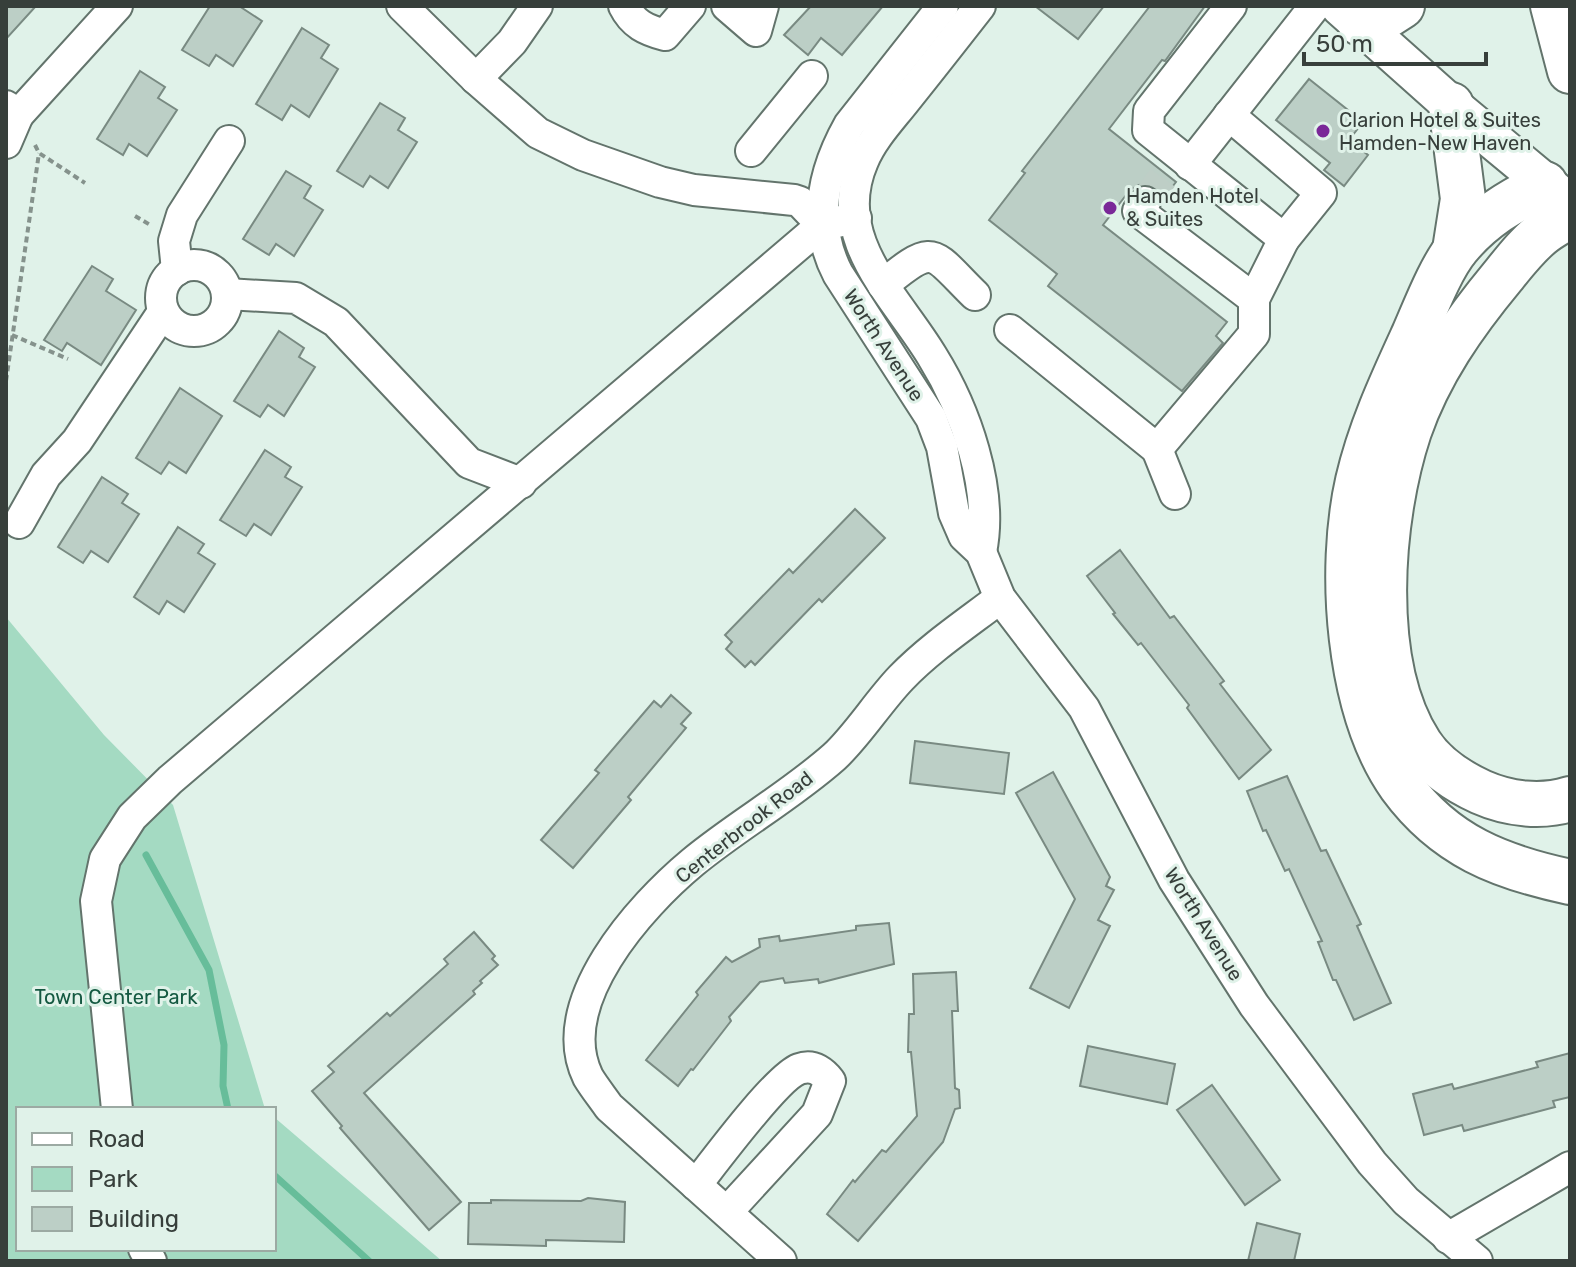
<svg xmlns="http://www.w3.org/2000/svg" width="1576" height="1267" viewBox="0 0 1576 1267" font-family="Rubik,sans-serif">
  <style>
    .green { fill: #a4dac2 }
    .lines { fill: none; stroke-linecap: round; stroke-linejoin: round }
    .stream { stroke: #67bd9a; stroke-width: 7 }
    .building { fill: #bccfc6; stroke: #798a82; stroke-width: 2 }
    .minor-tunnel { stroke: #becec6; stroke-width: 30; stroke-dasharray: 30 15; stroke-linecap: butt }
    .minor-casing { stroke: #63746c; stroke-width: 34 }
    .major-casing { stroke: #63746c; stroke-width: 42 }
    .highway-casing { stroke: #63746c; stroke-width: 48 }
    .path { stroke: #85928c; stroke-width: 4; stroke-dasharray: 6 4; stroke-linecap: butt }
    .minor { stroke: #fff; stroke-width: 30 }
    .major { stroke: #fff; stroke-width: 38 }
    .highway { stroke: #fff; stroke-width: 44 }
    .poi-dot { fill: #7a2898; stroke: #e0f2e9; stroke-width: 3 }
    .labels { text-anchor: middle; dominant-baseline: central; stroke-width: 6; stroke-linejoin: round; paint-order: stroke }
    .poi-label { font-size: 20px; fill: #373f3b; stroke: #e0f2e9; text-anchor: start }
    .street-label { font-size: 20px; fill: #373f3b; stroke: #e0f2e9 }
    .park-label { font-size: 20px; fill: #145941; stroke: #e0f2e9 }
  </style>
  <rect width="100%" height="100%" fill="#e0f2e9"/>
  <polygon class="green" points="6,617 104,735 173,805 265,1109 18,1109 18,1249 274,1249 274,1117 442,1261 6,1261"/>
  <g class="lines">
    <g class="stream">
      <polyline points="146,855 209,970 224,1045 223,1086 228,1109"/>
      <polyline points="274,1175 369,1261"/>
    </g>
  </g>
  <g class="building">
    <polygon points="6,6 36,6 6,39"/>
    <polygon points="210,6 239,6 262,21 233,66 216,55 209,66 182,50"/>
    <polygon points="811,6 883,6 842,55 821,38 808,55 784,35"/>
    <polygon points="1035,6 1104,6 1078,39"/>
    <polygon points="1150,6 1205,6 1165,61 1162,60 1109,129 1176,182 1162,200 1157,188 1148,184 1139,185 1130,190 1103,225 1227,322 1216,336 1223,343 1182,391 1048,286 1057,274 989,220 1025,173 1022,171"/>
    <polygon points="302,28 329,45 321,58 338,69 309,117 291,105 282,120 256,104"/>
    <polygon points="140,71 165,87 158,98 177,110 147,156 129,144 123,155 97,139"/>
    <polygon points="1309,79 1363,122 1349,140 1368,155 1344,186 1324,170 1330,163 1276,120"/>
    <polygon points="380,103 405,118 398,130 417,142 388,188 370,176 363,187 337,171"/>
    <polygon points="286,171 311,186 304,198 323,210 294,256 276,244 269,255 243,239"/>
    <polygon points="92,266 113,279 106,291 136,310 101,365 67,343 62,351 44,340"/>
    <polygon points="279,331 304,348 299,357 315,367 284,416 268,405 260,417 234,401"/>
    <polygon points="180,388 222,416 186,473 169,462 161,474 136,458"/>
    <polygon points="265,450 291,467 285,477 302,487 271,535 254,524 246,536 220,520"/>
    <polygon points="102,477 128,494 122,503 139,514 108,562 91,551 83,563 58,547"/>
    <polygon points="855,509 885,538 822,602 819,599 755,665 751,661 745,667 726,649 732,642 725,635 789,569 793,573"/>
    <polygon points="178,527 204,544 198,553 215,564 184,612 167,601 159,614 134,597"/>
    <polygon points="1120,550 1170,618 1174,616 1224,681 1220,684 1271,750 1239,779 1187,708 1189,705 1141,643 1138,645 1113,614 1115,613 1087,576"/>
    <polygon points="671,695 691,713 681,724 686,728 628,797 631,800 573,868 541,840 599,773 595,770 654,701 661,707"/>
    <polygon points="915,741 1009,753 1004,794 910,783"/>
    <polygon points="1053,772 1110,877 1106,886 1114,890 1098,920 1110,926 1069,1008 1030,988 1075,899 1016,793"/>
    <polygon points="1287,776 1321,851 1326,850 1361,924 1357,926 1391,1003 1354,1020 1336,980 1333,980 1318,942 1322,941 1289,869 1285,871 1266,830 1263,831 1247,791"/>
    <polygon points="889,923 894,964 819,983 818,979 785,983 783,978 760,982 729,1017 731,1021 693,1070 691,1069 678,1086 646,1060 698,995 696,992 726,957 732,962 760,947 759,939 779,936 780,941 856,930 856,926"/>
    <polygon points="474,932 495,956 492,959 498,965 480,981 482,983 473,991 475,994 364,1093 461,1202 429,1230 340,1128 342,1126 312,1091 334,1072 328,1066 387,1013 390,1016 448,964 444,959"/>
    <polygon points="956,972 958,1011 952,1011 955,1088 959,1090 960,1108 955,1109 943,1142 858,1241 827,1214 853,1180 855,1182 882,1150 886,1152 917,1116 911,1052 908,1052 909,1014 914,1014 913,974"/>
    <polygon points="1088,1046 1175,1064 1167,1104 1080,1086"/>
    <polygon points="1570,1053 1570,1097 1553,1101 1555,1107 1464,1131 1462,1125 1424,1135 1413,1094 1452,1084 1454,1089 1538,1067 1536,1062"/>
    <polygon points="1212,1085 1280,1180 1245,1205 1177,1110"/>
    <polygon points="588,1198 625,1202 624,1242 546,1240 546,1246 468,1244 469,1203 491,1203 491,1200 581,1201"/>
    <polygon points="1257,1223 1300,1234 1294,1261 1248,1261"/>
  </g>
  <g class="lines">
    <polyline class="minor-tunnel" points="1145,202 1166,173"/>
    <defs>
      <g id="minor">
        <polyline points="402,6 476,79 538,133 583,155 660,182 694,190 794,200 800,202 822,225"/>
        <path d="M624,6C633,24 646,30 665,35L690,6"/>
        <polyline points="727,6 756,31 763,6"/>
        <path d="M943,6L849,125C822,173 812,224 838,274L931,418L942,447L954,513L964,536L981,552L1000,598L1084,708L1174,880L1254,1005L1372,1163L1406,1201L1477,1261"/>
        <path d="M980,6C955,38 930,70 905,101C890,120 872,139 863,161C829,239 896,296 932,356C965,409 994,489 981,552"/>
        <polyline points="476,79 512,42 537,6"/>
        <polyline points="6,106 18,115 6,143"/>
        <polyline points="18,115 117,6"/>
        <polyline points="1229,115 1321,193 1284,239"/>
        <polyline points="751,151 812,76"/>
        <polyline points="1190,165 1315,6"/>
        <polyline points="1145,202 1138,211 1254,299"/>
        <circle cx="194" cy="298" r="33"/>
        <polyline points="177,270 174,241 182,215 229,141"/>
        <path d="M883,285C936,241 931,252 975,295"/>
        <polyline points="227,294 296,298 336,322 469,463 521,483"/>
        <polyline points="1010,330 1157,449 1254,334 1254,299 1284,239 1148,130 1149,111 1231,6"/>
        <polyline points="1157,449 1175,494"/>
        <polyline points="19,523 46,475 77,441 159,318 165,315"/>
        <polyline points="117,1109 96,901 105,859 132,817 170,780 822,225 856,218"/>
        <path d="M696,1185C714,1162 777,1077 799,1069C813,1064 822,1071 830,1081L817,1114L727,1212"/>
        <polyline points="1448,1238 1570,1167"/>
        <polyline points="144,1249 151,1261"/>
        <path d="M781,1261L609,1107C602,1097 594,1087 588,1077C552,1003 640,906 693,862C738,825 790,796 834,757C857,736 878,702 901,678C930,648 966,624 1000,598"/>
      </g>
      <polyline id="major" points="1340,6 1451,105 1568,202"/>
      <g id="highway">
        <polyline points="1553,6 1570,71"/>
        <polyline points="1360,23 1388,15 1402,6"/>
        <polyline points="1451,105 1463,199 1455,250"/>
        <path d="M1545,184C1511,201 1482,218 1458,247C1441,267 1425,309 1414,334C1392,382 1370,429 1358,481C1338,569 1347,710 1401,786C1445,846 1500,867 1570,882"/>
        <path d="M1570,216C1561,221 1552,226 1544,232C1529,243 1515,261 1503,276C1464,323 1429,373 1409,431C1380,518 1368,663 1420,744C1435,767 1457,781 1481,792C1508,804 1541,808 1570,799"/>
      </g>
    </defs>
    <use href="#minor" class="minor-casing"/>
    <use href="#major" class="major-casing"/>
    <use href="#highway" class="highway-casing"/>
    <g class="path">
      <polyline points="35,145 39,153 85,183"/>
      <polyline points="135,216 152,226"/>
      <polyline points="12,335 68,359"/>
      <polyline points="6,381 39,153"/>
    </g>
    <use href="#minor" class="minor"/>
    <use href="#major" class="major"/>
    <use href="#highway" class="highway"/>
  </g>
  <g class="poi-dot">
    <circle cx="1323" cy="131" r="8"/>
    <circle cx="1110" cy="208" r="8"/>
  </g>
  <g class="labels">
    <g class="poi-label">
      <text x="1339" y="120">Clarion Hotel &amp; Suites<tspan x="1339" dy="23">Hamden-New Haven</tspan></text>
      <text x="1126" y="196">Hamden Hotel<tspan x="1126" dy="23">&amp; Suites</tspan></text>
    </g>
    <g class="street-label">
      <text transform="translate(884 345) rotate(57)">Worth Avenue</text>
      <text transform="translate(744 827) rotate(-38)">Centerbrook Road</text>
      <text transform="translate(1204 924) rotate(58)">Worth Avenue</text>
    </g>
    <g class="park-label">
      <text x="116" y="997">Town Center Park</text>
    </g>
  </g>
  <rect width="1576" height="1267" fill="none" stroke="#373f3b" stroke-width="16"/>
  <rect x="16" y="1107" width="260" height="144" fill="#e0f2e9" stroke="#9caaa3" stroke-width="2"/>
  <rect x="32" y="1133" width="40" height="12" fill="#ffffff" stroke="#9caaa3" stroke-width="2"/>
  <text x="88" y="1147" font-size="24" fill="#373f3b">Road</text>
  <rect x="32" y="1167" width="40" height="24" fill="#a4dac2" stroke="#9caaa3" stroke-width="2"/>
  <text x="88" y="1187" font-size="24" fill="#373f3b">Park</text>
  <rect x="32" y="1207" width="40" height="24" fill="#bccfc6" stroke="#9caaa3" stroke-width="2"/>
  <text x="88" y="1227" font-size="24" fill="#373f3b">Building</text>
  <path d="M1304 52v12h182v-12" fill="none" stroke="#373f3b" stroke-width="4"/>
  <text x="1316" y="52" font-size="24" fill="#373f3b" stroke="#e0f2e9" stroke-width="6" paint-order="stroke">50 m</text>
</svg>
